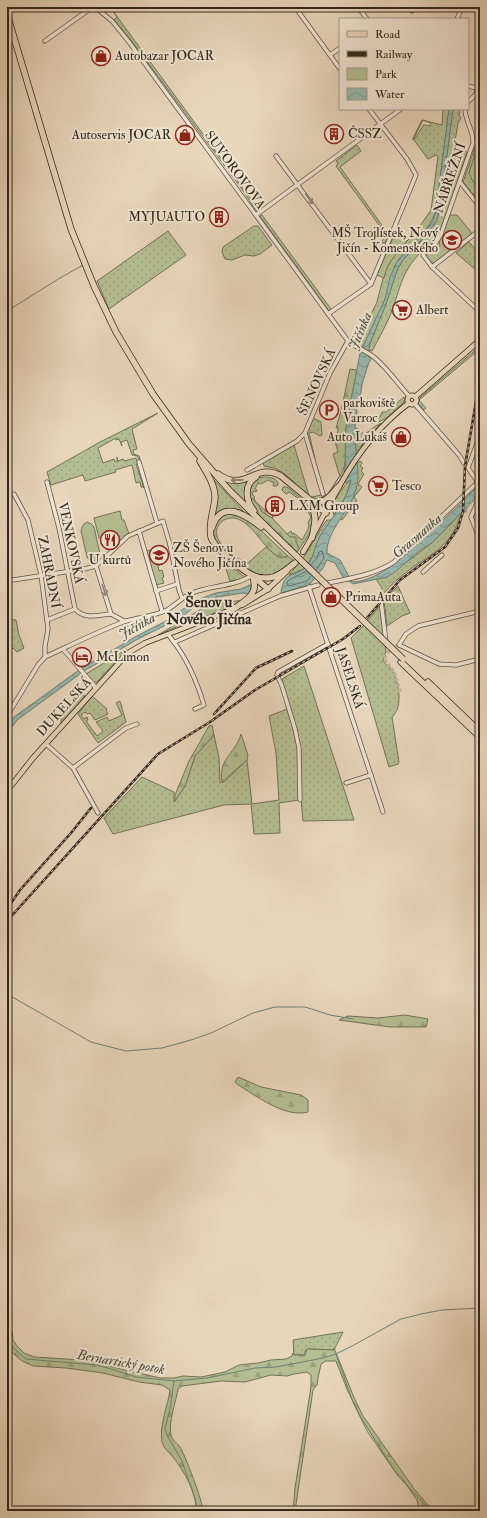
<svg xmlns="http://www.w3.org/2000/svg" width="487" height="1518" viewBox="0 0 487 1518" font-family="'IM FELL Double Pica',serif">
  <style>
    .grass { fill: url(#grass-dots); stroke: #727258 }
    .forest { fill: url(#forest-firs); stroke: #727258 }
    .wetland { fill: url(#wetland-marsh); stroke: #727258 }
    .park { fill: #b4be92; stroke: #727258 }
    .water { fill: url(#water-waves); stroke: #6e7f74 }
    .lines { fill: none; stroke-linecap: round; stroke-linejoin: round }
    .shore { stroke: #647066; stroke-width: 1 }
    .stream { stroke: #6e7f74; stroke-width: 1 }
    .minor-tunnel { stroke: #c3b39b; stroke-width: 3.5; stroke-dasharray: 3.5 2; stroke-linecap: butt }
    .minor-casing { stroke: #5e5344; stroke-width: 5 }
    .major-casing { stroke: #30271d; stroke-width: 6 }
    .highway-casing { stroke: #30271d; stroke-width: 7 }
    .minor { stroke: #f0e4d3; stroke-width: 3.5 }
    .major { stroke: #e8d6bb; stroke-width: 4.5 }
    .highway { stroke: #e8d6bb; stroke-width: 5.5 }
    .rail-casing { stroke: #30271d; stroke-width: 2.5 }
    .rail { stroke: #f0e4d3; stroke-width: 1; stroke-dasharray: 3; stroke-linecap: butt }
    .highway-bridge-casing { stroke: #30271d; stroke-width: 7; stroke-linecap: butt }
    .highway-bridge { stroke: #e8d6bb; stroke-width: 5.5 }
    .oneway { stroke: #908678 }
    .oneway2 { stroke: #8c7e6c }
    .labels { text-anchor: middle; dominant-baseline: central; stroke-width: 4; stroke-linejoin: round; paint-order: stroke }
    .poi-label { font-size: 13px; fill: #30271d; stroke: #f0e4d3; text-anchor: start }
    .street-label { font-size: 13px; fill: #30271d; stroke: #f0e4d3 }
    .water-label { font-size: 14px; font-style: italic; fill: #4a4c41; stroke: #f0e4d3 }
    .quarter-label { font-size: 15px; font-weight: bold; fill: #30271d; stroke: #f0e4d3 }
  </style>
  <defs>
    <pattern id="grass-dots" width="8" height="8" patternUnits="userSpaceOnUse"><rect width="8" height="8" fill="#b4be92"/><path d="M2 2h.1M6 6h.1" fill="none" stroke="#9ba37d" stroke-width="1.8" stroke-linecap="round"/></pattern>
    <pattern id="forest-firs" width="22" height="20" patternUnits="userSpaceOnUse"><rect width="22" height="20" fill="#b4be92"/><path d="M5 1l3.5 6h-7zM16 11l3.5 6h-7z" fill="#9ba37d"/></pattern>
    <pattern id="wetland-marsh" width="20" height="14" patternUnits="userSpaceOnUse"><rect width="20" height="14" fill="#b4be92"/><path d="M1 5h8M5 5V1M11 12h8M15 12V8" fill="none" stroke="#9ba37d"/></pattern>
    <pattern id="water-waves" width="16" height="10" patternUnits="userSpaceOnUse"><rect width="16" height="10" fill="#97b9ae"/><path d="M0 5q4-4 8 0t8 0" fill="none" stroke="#7c968d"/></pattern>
  </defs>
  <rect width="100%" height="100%" fill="#e8d6bb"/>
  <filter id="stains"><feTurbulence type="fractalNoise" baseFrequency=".005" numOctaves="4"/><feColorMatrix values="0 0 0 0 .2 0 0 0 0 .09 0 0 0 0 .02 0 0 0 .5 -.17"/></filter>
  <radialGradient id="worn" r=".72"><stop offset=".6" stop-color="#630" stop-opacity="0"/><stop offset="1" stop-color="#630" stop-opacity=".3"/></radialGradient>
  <g class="grass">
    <polygon points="110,7 258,209 256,211 244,192 128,36 114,20 117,17"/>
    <path d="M443,109H449L436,210C428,236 408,243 396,264C391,274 390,283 387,293C383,305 370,338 362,347L357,344L377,302L385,271L394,254L416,232L431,210L438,156L436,155L428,159L414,140L423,126L424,125L430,126L431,123L423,120L413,140V138L422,120L442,125Z"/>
    <path d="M453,109H460L459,115L461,118L458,123L454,148L467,152L440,234L433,243L423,252L422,251C400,272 400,292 389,318C384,329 378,340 372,351L368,350L369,346L386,304L397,270L403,260L421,241L437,219L440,207Z"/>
    <polygon points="480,142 480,197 477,199 463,182 475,147"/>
    <polygon points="357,145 361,151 340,167 389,235 385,243 380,243 387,236 336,166 338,164 336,161"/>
    <polygon points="262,215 331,309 329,311 260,216"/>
    <polygon points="254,226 258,226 272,245 260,254 254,256 245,255 232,260 225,259 222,252 223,247"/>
    <polygon points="168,231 186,255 109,309 97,281"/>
    <polygon points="469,242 478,252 480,250 480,266 476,270 456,253"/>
    <polygon points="480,346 480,348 476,352 419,400 426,408 424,410 418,403 421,396 425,393"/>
    <path d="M404,397L405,399L404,402C394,411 385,424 369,423L380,417L382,412H386Z"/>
    <polygon points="158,413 132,429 137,449 133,450 134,454 139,456 141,462 137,456 132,455 127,440 121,442 122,446 119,439 116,440 116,438 98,448 103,463 114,459 115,462 117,461 117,457 118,461 123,459 124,461 136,458 138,463 136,464 144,488 143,487 141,487 140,482 136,483 132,465 115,470 116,472 85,481 83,475 51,485 47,472 100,442"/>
    <polygon points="313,418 321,422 322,435 320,436 313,432 309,433 315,459 307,434"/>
    <polygon points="381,423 356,452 355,428 360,430 364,435 374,427"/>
    <polygon points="294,445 309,496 312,497 325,494 327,495 339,477 326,498 316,501 305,495 292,480 282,472 274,468 264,466 263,463"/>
    <polygon points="360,461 362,463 360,466 363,468 361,471 364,474 358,484 362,487 354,497 357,500 342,520 340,519 356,489 357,464"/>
    <path d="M262,477C268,477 274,477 278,482V485L277,486H273L274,483L268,480L261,484L258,483L255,489L257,490L256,492L254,491L252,494L254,496L255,501L266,511L265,513L271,518L273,516L272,520L287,534L291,531L292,534L294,533L302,540L308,529L309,525L308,523L311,517L302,501L289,492L286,494L282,490L283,487C289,486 293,492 298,496C301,499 305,501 308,504C322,520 306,539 297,552L252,507L248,498L250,486L258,478Z"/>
    <polygon points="212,478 243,511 244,512 213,522 215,503"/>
    <polygon points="251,478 247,505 223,480"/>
    <path d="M351,479L347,494L334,515C333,512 332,511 332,508C333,501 345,484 351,479Z"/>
    <path d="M461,513C452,548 429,554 404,574C393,582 384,593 375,603L374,602L380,594L382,588L376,579L387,577L433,542Z"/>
    <polygon points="327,520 331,520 319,538 313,556 304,569 289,575 306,554 325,522"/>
    <path d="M266,547L272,551L286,557L288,556L293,560C275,581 263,580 242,565L244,562L248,563Z"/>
    <polygon points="223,560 246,578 230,581"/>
    <polygon points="398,586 410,613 402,616 387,626 384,601"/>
    <path d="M380,606L386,651L383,661C387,665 392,669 394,674C399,686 403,707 392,717L399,762L398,764L389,767L351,638L363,626Z"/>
    <polygon points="7,619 16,620 19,635 24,648 17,652 13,648 7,653"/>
    <polygon points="304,666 354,820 303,821 301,798 299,800 279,803 280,833 254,834 251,804 224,805 113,834 104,818 142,777 174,792 174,802 185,786 195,756 214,735 219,758 220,783 224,782 247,760 252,804 279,800 276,753 269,716 290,708 282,679"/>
    <polygon points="92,696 107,709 106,710 108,714 95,720 90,713 87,714 85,712 81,715 84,719 87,717 88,720 86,721 97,736 103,731 96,722 107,717 109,721 122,715 116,703 120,701 126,722 98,743 78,714"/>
    <polygon points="343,1332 334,1350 310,1349 305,1351 305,1355 294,1355 293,1340"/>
  </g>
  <g class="forest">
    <path d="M350,369L357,370C353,389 349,409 346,429C344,447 349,461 340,477L333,454L338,452L333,435L337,434L338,431V427L336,428L341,411Z"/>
    <polygon points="248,498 253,499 259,506 262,512 272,518 290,537 296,537 296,542 299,548 297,552 257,513 252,507"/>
    <path d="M236,513L252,522L288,556L281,558C263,550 256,526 238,519C226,515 214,524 217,536C219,545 233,557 241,560L239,563C232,558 222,552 218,545C211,535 211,520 223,514C226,513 232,513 236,513Z"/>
    <polygon points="243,600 220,612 187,622 158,635 208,605"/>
    <polygon points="127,649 97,682 93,682 86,674"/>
    <polygon points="212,725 214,735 195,756 185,786 175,801 175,795 189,761 209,726"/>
    <path d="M241,734L248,755L247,760L222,782C218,758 235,755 241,734Z"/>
    <polygon points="405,1015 428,1019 426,1027 390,1027 339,1020 348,1016 378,1018"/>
    <path d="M238,1077L261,1087L301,1095L308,1100V1112C285,1118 256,1096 237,1084L235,1082Z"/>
    <path d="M7,1327L12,1330L13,1340L17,1346L24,1353L34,1357L82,1360L160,1378H174L183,1376L201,1377L225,1372L239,1365L258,1363L271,1360L286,1359L292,1356L293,1353L294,1355H305L307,1349L334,1350V1348L355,1400L363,1416L415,1490L428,1505L439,1511H417L418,1505L417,1500L401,1477L396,1473L361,1418L347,1389L336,1361H326L321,1364L318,1378L317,1385L313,1390L295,1511H293L295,1488L311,1387V1375L307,1372L294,1374L287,1376L271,1375L245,1382L221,1381L182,1386L178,1389C176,1401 168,1423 171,1435C172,1440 177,1443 180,1447C185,1455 203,1502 203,1511H196C197,1493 184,1471 173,1457C169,1452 164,1449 162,1442C159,1425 168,1406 170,1390L162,1385L139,1382L103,1373L66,1368L33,1366L22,1361L7,1348Z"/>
  </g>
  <polygon class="wetland" points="78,695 85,696 61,723 61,715"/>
  <g class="park">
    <polygon points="480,143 480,185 473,182 469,173 477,148"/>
    <polygon points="450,215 457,215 471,232 471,235 434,263 432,263 426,256 427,254 437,246 438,247 440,246 439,241"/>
    <path d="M396,233L407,241C397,254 388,260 384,278L377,275L391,242Z"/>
    <polygon points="120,511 122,520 124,520 129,534 124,536 125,538 112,543 110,535 99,538 94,518"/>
    <polygon points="87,522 91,524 94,527 100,554 99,558 95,561 89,560 87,557 81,531 83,525"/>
    <polygon points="155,549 160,565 158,566 159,571 162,570 164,577 162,578 164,583 156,585 146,551"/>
  </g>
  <g class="water">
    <path d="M449,109H453L440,207L437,219L435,224L403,260L397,270L386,304L369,346V357L371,360L369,362L362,384L361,392L356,409L357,412C356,421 354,429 355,437C355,454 361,472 356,489C351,510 326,531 327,553L340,560L352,582C382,581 408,551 429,533C447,517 464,501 480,483V480C480,488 478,495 473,501C470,505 466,506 466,512H462L433,542L419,551L395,572L387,577L353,584L343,577L335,563L327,560L323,568L309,585L281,593C281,590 282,588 283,584C286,573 296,575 304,569C314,560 314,547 320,536C331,518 347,502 351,480L345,483L344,470L346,463L345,456L346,427L360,353L385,299L390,277L397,262L424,233L433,221L436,210Z"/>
    <polygon points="252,584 249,594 243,593 217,597 196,605 182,617 136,640 84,671 17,720 7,734 7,727 14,717 82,668 135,637 170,619 194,601 216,593 241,589"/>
  </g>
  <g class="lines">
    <g class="shore">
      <polyline points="311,565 317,558 319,552 322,551 324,558 316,570"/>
      <polyline points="307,571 291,579 287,582 287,585 289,586 307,581 311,576"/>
    </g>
    <g class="stream">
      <polyline points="7,311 60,278 83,265"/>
      <polyline points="7,994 91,1042 126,1051 162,1048 191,1040 211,1033 253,1013 275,1007 305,1007 330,1015 353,1019"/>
      <polyline points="7,1342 26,1359 96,1365 108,1368 136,1377 174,1381 170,1409 165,1428 167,1435 182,1461 196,1502 196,1511"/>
      <polyline points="336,1354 352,1400 367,1431 398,1476 431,1511"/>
      <polyline points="174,1381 207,1378 255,1368 276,1367 323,1358 336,1354 352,1346 401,1319 421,1314 442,1310 480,1308"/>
    </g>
    <path class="minor-tunnel" d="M399,645C391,647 388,652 384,659L394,672L400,692"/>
    <defs>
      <g id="minor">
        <path d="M95,7L112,21L129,42L348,341C356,348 367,351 375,358C388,369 398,384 409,396"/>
        <polyline points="295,7 340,69"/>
        <polyline points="358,7 367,19"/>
        <polyline points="408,7 412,11"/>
        <polyline points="457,19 462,7"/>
        <polyline points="45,41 87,11 90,7"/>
        <polyline points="330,55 340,48"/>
        <polyline points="468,86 480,89"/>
        <polyline points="468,102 476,94 477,89"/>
        <path d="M465,109C465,121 474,131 473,143L441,234L435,244L424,253L423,255L432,267L480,312"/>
        <polyline points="276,156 371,284"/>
        <polyline points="460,182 480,207"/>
        <polyline points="256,215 401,109"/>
        <polyline points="432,267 480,230"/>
        <polyline points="328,314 371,284 416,175 407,159 369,109"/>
        <polyline points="414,403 459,455 464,463"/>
        <polyline points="305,433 323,494"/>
        <polyline points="139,462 157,523"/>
        <polyline points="247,470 297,441 305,433 330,373 348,341"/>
        <polyline points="477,481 468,468 480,435"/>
        <polyline points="47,482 59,528 75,609"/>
        <polyline points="14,494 28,520 41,575 48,629 45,646 45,657"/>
        <polyline points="480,496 471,517 480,540"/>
        <polyline points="139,531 162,611"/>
        <polyline points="96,566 111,614 124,621"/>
        <polyline points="423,572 435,561 442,555"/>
        <polyline points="13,580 84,569 96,566 128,536 163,521 170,545 179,590 182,598"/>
        <path d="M328,583C351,578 374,575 394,562L480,480"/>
        <polyline points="309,587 383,812"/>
        <polyline points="156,591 177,584"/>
        <polyline points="381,601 386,642"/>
        <polyline points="480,611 418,626 406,634 399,645 439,664 456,665 480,659"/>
        <path d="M47,620L75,609C85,620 97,615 111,614"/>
        <polyline points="168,634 173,641 175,642 280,596 318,585"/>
        <path d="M173,641C188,660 197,682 204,705L195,709"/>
        <polyline points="63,649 96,688"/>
        <path d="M7,716L38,665L45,657C71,645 97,632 123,622C137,617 153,617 167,610C176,605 182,597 192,593C211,585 235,587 252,575"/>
        <polyline points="46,744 73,768 98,813"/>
        <polyline points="73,768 126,728 137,724"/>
        <polyline points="346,783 371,775"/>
        <polyline points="300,800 299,748 295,729 282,686 277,675 278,672 328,644"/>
      </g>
      <g id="major">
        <circle cx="412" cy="400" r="4.5"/>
        <polyline points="415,397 480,340"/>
        <path d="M303,552C317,530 327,507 340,485C357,454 381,424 409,403"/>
        <polyline points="242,605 268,589 287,571"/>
        <polyline points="7,791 33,758 128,653 145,643 236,608"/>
      </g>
      <g id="highway">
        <polyline points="7,14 71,229 94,286 116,332 153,394 189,444 229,490 286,546"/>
        <path d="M200,461C206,472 215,484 215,498C214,511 208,523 211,537C214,548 246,574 257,577C260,578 265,578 269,578C279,577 287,569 295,563"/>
        <path d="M218,474C246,494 255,461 281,476L326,513"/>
        <path d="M312,501C325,505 331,495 339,486"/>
        <path d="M309,503C318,514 315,524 312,538"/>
        <path d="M254,511C246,501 243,485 256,477"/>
        <path d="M212,528C221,498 246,515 261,527"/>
        <polyline points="254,577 268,589"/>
        <path d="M234,609C247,599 260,594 252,575"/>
        <polyline points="401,662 480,737"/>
        <polyline points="428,682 480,732"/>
      </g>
    </defs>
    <use href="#minor" class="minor-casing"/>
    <use href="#major" class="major-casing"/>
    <use href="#highway" class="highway-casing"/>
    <use href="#minor" class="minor"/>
    <use href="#major" class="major"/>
    <use href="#highway" class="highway"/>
    <defs>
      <g id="rail">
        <polyline points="366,619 400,580 445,547 458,528 463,512 465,466 480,378"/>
        <polyline points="214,714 256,668 292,651"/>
        <polyline points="7,909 20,890 71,833 91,808"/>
        <polyline points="7,921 158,754 210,722 255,690 343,639 360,626"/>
      </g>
    </defs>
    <use href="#rail" class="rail-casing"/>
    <use href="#rail" class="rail"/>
    <defs>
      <polyline id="highway-bridge" points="286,546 403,659"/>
    </defs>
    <use href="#highway-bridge" class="highway-bridge-casing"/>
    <use href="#highway-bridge" class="highway-bridge"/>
  </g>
  <defs><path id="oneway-shaft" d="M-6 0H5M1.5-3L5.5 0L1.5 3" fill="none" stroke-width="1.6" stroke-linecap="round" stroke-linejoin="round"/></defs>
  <g class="oneway">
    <use href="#oneway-shaft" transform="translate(309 199) rotate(54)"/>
    <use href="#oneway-shaft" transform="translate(104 590) rotate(72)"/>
  </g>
  <use class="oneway2" href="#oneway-shaft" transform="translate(237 480) rotate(179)"/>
  <defs>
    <symbol id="shop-ring" viewBox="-11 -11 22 22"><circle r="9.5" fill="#f0e4d3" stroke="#8f2418" stroke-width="1.5"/><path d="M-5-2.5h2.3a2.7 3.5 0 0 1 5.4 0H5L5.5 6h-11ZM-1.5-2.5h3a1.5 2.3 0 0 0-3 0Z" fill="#8f2418"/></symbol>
    <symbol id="building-ring" viewBox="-11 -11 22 22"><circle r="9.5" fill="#f0e4d3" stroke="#8f2418" stroke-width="1.5"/><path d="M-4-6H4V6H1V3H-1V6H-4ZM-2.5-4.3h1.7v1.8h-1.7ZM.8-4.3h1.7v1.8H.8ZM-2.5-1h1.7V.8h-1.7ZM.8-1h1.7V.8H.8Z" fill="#8f2418"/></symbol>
    <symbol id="school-ring" viewBox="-11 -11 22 22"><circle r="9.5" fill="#f0e4d3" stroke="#8f2418" stroke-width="1.5"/><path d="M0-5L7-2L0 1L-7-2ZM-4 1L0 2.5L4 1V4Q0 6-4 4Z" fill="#8f2418"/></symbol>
    <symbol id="supermarket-ring" viewBox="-11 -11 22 22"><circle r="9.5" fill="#f0e4d3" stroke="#8f2418" stroke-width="1.5"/><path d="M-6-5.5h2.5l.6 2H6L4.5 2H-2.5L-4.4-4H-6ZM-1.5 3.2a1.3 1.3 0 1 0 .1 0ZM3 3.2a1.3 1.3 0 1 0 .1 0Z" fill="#8f2418"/></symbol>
    <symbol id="parking-ring" viewBox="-11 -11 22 22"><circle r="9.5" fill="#f0e4d3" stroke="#8f2418" stroke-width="1.5"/><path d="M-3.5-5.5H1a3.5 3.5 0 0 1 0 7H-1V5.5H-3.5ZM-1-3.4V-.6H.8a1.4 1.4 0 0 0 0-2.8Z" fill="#8f2418"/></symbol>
    <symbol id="restaurant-ring" viewBox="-11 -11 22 22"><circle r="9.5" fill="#f0e4d3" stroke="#8f2418" stroke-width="1.5"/><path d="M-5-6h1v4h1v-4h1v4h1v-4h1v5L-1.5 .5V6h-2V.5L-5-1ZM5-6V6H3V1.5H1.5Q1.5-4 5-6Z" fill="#8f2418"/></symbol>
    <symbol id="hotel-ring" viewBox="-11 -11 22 22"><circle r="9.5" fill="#f0e4d3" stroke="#8f2418" stroke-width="1.5"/><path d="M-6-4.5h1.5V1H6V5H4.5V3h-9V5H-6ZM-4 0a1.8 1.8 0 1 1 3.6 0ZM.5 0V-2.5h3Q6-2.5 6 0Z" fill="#8f2418"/></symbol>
  </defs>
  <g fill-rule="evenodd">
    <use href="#shop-ring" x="90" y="45" width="22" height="22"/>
    <use href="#building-ring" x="323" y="123" width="22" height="22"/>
    <use href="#shop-ring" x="174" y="124" width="22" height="22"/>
    <use href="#building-ring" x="208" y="206" width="22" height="22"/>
    <use href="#school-ring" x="441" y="229" width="22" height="22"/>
    <use href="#supermarket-ring" x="391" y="299" width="22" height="22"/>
    <use href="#parking-ring" x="318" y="399" width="22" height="22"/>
    <use href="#shop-ring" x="390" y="426" width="22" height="22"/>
    <use href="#supermarket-ring" x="367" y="475" width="22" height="22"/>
    <use href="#building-ring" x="264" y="495" width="22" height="22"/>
    <use href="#restaurant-ring" x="99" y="529" width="22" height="22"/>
    <use href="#school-ring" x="148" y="544" width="22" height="22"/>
    <use href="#shop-ring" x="320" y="586" width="22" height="22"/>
    <use href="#hotel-ring" x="71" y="646" width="22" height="22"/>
  </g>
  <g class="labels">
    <g class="poi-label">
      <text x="115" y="56">Autobazar JOCAR</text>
      <text x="348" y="134">ČSSZ</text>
      <text x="171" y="135" text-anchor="end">Autoservis JOCAR</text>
      <text x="205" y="217" text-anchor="end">MYJUAUTO</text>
      <text x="438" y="233" text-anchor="end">MŠ Trojlístek, Nový<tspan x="438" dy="15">Jičín - Komenského</tspan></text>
      <text x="416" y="310">Albert</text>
      <text x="343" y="403">parkoviště<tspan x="343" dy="15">Varroc</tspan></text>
      <text x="387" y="437" text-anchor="end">Auto Lukaš</text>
      <text x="392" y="486">Tesco</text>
      <text x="289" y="506">LXM Group</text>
      <text x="173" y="548">ZŠ Šenov u<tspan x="173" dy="15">Nového Jičína</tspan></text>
      <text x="110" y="560" text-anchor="middle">U kurtů</text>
      <text x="345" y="597">PrimaAuta</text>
      <text x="96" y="657">McLimon</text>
    </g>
    <g class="street-label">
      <text transform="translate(235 170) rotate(54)">SUVOROVOVA</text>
      <text transform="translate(450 178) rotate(-71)">NÁBŘEŽNÍ</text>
      <text transform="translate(317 382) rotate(-65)">ŠENOVSKÁ</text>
      <text transform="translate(71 543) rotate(78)">VENKOVSKÁ</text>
      <text transform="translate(49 572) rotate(79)">ZAHRADNÍ</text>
      <text transform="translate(350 678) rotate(72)">JASELSKÁ</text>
      <text transform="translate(64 707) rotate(-48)">DUKELSKÁ</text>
    </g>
    <g class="water-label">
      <text transform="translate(360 331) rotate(-67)">Jičínka</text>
      <text transform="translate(417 536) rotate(-41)">Grasmanka</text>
      <text transform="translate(137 626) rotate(-29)">Jičínka</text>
      <text transform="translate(121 1362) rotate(10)">Bernartický potok</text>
    </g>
    <g class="quarter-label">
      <text x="209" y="602">Šenov u<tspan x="209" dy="17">Nového Jičína</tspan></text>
    </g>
  </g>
  <rect width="487" height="1518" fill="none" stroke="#e8d6bb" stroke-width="24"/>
  <rect x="8" y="8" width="471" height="1502" fill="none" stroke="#30271d" stroke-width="2"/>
  <rect x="12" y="12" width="463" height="1494" fill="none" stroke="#30271d"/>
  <rect x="339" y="18" width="130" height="92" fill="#f0e4d3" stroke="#a3988a"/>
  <rect x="347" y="31" width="20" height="6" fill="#e8d6bb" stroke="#a3988a"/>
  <text x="375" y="38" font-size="12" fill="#30271d">Road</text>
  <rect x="347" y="51" width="20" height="6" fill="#30271d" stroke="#a3988a"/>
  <text x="375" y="58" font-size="12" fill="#30271d">Railway</text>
  <rect x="347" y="68" width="20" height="12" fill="#b4be92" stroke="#a3988a"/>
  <text x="375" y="78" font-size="12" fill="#30271d">Park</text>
  <rect x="347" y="88" width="20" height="12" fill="url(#water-waves)" stroke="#a3988a"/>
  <text x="375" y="98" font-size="12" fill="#30271d">Water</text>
  <rect width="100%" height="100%" filter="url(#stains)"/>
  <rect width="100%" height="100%" fill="url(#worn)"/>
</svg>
